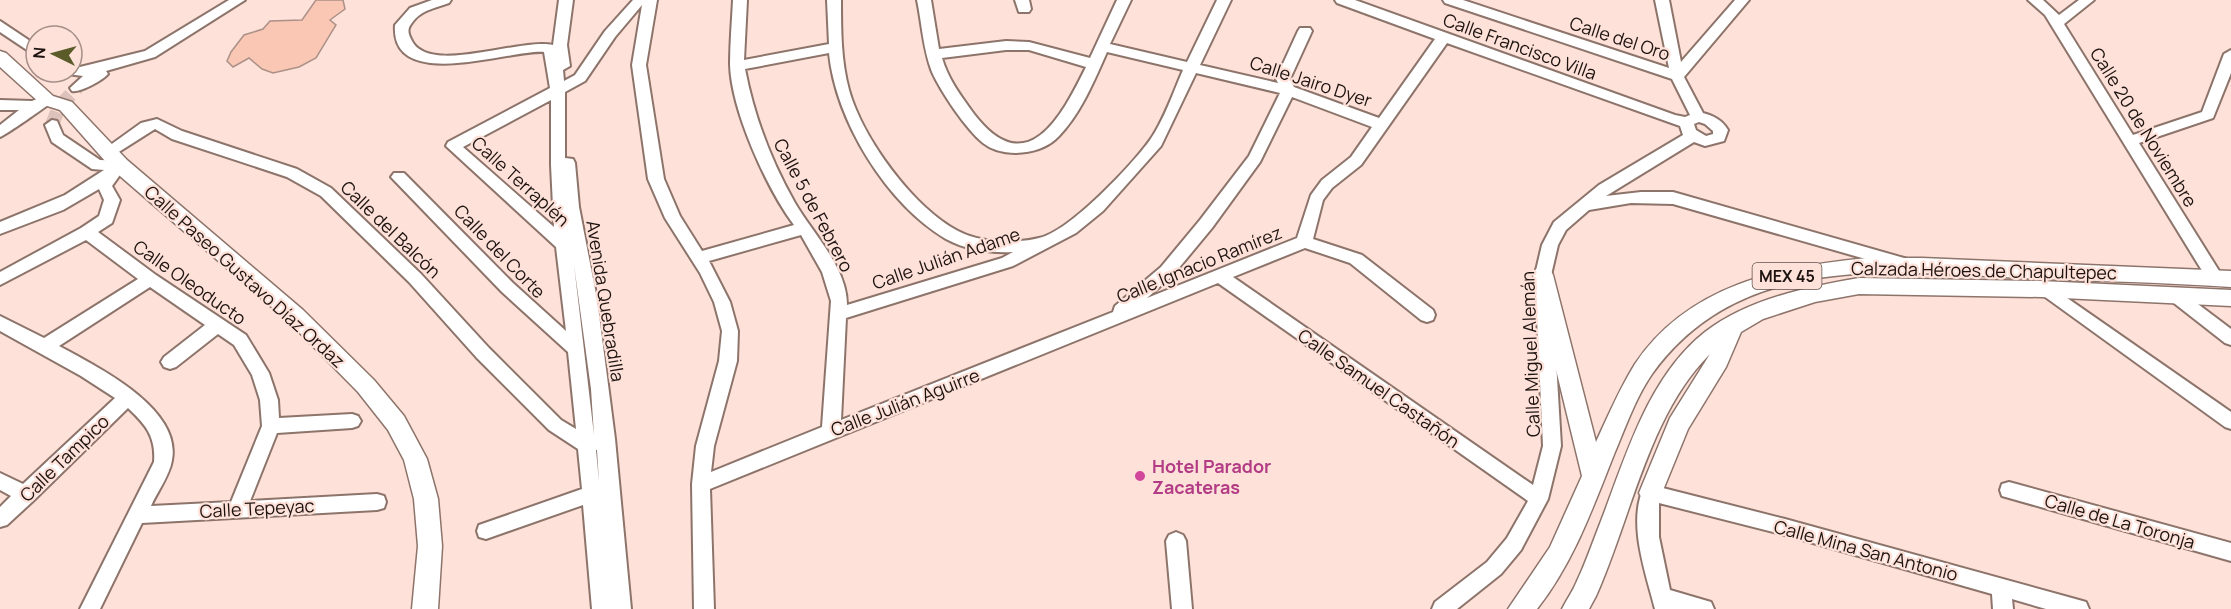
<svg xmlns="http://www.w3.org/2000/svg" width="2231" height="609" viewBox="0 0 2231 609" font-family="Manrope,sans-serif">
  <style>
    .building { fill: #fbc7b5; stroke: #ab9188; stroke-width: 1.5 }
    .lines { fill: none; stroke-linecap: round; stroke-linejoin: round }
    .minor-tunnel { stroke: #dcc2ba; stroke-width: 14; stroke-dasharray: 14 8; stroke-linecap: butt }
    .minor-casing { stroke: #8d746b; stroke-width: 4 }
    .major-casing { stroke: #8d746b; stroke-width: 3 }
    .minor { fill: #fff; fill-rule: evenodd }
    .major { fill: #fff; fill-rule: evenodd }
    .hotel-dot { fill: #d1479c; stroke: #fee1d8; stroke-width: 2 }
    .labels { text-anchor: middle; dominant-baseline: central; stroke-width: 4.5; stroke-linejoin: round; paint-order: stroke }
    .shield { fill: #fee1d8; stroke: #60514c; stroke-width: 1.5 }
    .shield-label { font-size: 16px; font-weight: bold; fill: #1d1310 }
    .street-label { font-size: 18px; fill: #1d1310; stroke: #fee1d8 }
    .hotel-label { font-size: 18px; font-weight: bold; fill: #b23c85; stroke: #fee1d8; text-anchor: start }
  </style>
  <rect width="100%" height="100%" fill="#fee1d8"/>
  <polygon class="building" points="316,0 343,0 345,9 330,20 336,25 316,58 299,67 273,73 262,69 249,58 233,67 227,61 231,52 244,35 263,29 270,21 302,20"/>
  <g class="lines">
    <polyline class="minor-tunnel" points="52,125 59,107 77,88"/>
    <defs>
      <g id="minor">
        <path d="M229,0H245L155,57L106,71L108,74C103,80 80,93 72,91L70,88L83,76L67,74L66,72H72V66L80,67L145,51Z"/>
        <path d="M432,0H451L449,3C438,7 423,10 415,19C409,26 406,30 411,39C427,77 521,37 553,45L559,0H573L567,45L570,66L563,70L564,81L575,75L605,31L633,0H657L646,65L664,179L680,216L702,251L794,225C767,189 731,110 730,64C730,43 732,21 733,0H747L744,60L829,44L827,0H841C841,30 841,61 849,90C863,139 913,207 958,231C980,243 1015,244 1039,238C1069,232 1132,165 1150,140C1164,120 1173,93 1183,70L1107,52C1094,81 1081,113 1059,136C1042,155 1003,159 983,143C966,129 941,92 932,72C923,49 922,24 917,0H931L939,49L1006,41L1029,42L1090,58L1117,0H1131L1110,44L1187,62L1217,0H1231L1200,65L1278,83L1276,79L1298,31L1300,28H1310L1312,31L1290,79L1294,87L1379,118L1435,39L1337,3L1335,0H1355L1675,115L1685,117L1690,115L1672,79L1445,3L1443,0H1463L1669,68L1655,0H1669L1681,62L1735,0H1749L1684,77L1703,113C1714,116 1722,120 1728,130L1724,141L1705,146L1694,142L1606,196L1641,192H1673L1904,258L1910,260L1912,264L1910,268L1904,270L1673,204L1631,203L1589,210L1566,230L1558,245L1551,275L1561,446L1548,499L1521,550L1501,574L1457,609H1432L1435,602L1487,562L1507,538L1528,501L1218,283L710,489L714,609H694L692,484L696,446L719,361L722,331L714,302L700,273L665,218L648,179L632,65L642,5L615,37L585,81L565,92V158L573,159L575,163L579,207L597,299L615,439L631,609H592L583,505L486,539L479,537L477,531L479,525L582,489L578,449L549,430L477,358L409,282L321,196L287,177L172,139L155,129L114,155L109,156L102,151L141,123L157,119L182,131L297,169L331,188L421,274L489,348L561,420L576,429L568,352L502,292L391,177L394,173H404L513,283L566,331L556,247L446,146L448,142L550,88L544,52C511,49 390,94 395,25L410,8ZM1447,43L1680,126L1683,135L1599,185L1554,222L1542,245L1535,275L1543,446L1533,485L1233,277L1305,248L1350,263L1421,320L1427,322L1433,320L1435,315L1433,310L1362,255L1313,239L1323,200L1332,188L1361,165ZM1029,50L1086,67C1062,116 1027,183 974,114C961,96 948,79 942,58L1006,50ZM829,53C836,121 886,203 946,239C966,250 990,253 1013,252L1002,258L847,305C847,267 813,234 795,203C771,161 754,116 745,69ZM1196,73L1280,93L1249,156L1200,220L1161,267L1115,306L1113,312L841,420L846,318L1013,266L1076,233L1103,211L1161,146ZM1292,97L1372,127L1351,157L1322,180L1311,195L1297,238L1147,298L1173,275L1212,228L1260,162ZM551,100V165L554,227L463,147ZM1699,122L1705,124L1713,131V134L1706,136L1696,130L1694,124ZM801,235L822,272L831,301L822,427L711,472L714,446L737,361L738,331L730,302L709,261ZM574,265L591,389L594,435ZM596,450H597L599,482Z"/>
        <polygon points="1015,0 1029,0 1031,9 1029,12 1019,12"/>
        <polygon points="2028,0 2043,0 2059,15 2079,0 2094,0 2064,24 2133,135 2202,112 2224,54 2231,50 2231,73 2213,118 2139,143 2221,274 2223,278 2221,282 2215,284 2209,282 2045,15"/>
        <polygon points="0,21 36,45 36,56 0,32"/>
        <path d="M47,95L54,100C52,103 4,136 0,137V125L19,110H0V100L32,101Z"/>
        <path d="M52,120L57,121L63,135L100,160L125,161L127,165L112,186L120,200L112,223L98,232L156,275L246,335L269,373L278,400L279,418L352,414L358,416L361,421L358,426L352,428L277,433L250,501L377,494L384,496L386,502L384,508L377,510L142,523L100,609H80L154,462C156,436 145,424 128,408L33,501L7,525L0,527V507L11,496L0,490V473L23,484L115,398L81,376L0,331V316L44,338L138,279L86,240L0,285V272L81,228L99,216L104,200L99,189L63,210L0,234V222L65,195L104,170L92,169L52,142L45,125ZM150,287L205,325L164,357L161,362L164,367L170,369L176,367L218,334L234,345L252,375L260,400L262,426L231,502L151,506C157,492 170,475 172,460C182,408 96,366 59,346Z"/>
        <polygon points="2047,284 2231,412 2231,429 2225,427 2041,294 2039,290 2041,286"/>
        <polygon points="2176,290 2182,292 2231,329 2231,345 2225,343 2170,300 2168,296 2170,292"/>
        <polygon points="2009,482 2231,543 2231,561 2002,496 2000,490 2002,484"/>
        <path d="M1651,485L1785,519L2079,600L2086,602L2089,609H2046L2012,599L2013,609H1993L1992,594L1785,535L1659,503V537L1670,590L1711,602L1714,609H1655C1646,573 1627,523 1644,487Z"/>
        <polygon points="1176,532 1183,535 1186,541 1192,609 1172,609 1166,541 1169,535"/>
      </g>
      <g id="major">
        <polygon points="0,51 6,53 53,96 72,102 127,160 303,310 374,380 404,416 427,459 438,499 442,546 438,609 412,609 418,546 414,499 404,460 388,430 358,392 289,322 113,170 60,110 41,104 0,67"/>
        <path d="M1869,258H1922L2231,271V287C2162,282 2092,281 2023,278C1890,272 1741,251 1652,374C1636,397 1626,426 1615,452C1593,507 1574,562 1537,609H1508L1550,547L1582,476L1533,275L1536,269L1543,267L1550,269L1553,275L1596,442C1608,416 1620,388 1635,364C1688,285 1780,266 1869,258Z"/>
        <path d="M1859,278L2041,281L2231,290V306L2041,297L1859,294L1815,302L1763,319L1741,332L1726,367L1688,429L1659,500L1651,503L1643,500L1639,493L1670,418L1710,354C1649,414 1631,518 1596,596L1589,609H1562C1567,599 1573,591 1577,581C1586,562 1593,541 1601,521C1626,456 1648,377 1705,332C1748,299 1807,287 1859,278Z"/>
      </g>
    </defs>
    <use href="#minor" class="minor-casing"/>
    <use href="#major" class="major-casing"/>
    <use href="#minor" class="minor"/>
    <use href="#major" class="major"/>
  </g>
  <circle class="hotel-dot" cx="1140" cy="476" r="6"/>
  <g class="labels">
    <rect class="shield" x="1752.5" y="263" width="69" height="26" rx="4.5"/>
    <g class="shield-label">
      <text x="1787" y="276">MEX 45</text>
    </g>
    <g class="street-label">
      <text transform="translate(1620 38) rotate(18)">Calle del Oro</text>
      <text transform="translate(1520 46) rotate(20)">Calle Francisco Villa</text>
      <text transform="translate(1311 81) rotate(18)">Calle Jairo Dyer</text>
      <text transform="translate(2144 127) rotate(58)">Calle 20 de Noviembre</text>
      <text transform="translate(521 181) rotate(42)">Calle Terraplén</text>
      <text transform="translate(814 205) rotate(62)">Calle 5 de Febrero</text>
      <text transform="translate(391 229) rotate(44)">Calle del Balcón</text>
      <text transform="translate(500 251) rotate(46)">Calle del Corte</text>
      <text transform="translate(946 258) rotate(-19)">Calle Julián Adame</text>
      <text transform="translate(1199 264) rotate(-22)">Calle Ignacio Ramírez</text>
      <text transform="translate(1984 270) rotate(1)">Calzada Héroes de Chapultepec</text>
      <text transform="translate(245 276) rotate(42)">Calle Paseo Gustavo Díaz Ordaz</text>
      <text transform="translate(190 282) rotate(35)">Calle Oleoducto</text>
      <text transform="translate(606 301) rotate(81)">Avenida Quebradilla</text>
      <text transform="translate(1530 354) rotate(-92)">Calle Miguel Alemán</text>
      <text transform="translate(1379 388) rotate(35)">Calle Samuel Castañón</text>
      <text transform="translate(905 402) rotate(-21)">Calle Julián Aguirre</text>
      <text transform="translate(64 458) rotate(-44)">Calle Tampico</text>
      <text transform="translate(257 508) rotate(-3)">Calle Tepeyac</text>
      <text transform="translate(2120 521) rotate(16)">Calle de La Toronja</text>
      <text transform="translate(1866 550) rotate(15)">Calle Mina San Antonio</text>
    </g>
    <g class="hotel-label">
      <text x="1152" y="466">Hotel Parador<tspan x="1152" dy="21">Zacateras</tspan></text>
    </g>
  </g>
  <g transform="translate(54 54) rotate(275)"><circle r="28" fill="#fee1d8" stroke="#a48f88" stroke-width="1.5"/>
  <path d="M0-4.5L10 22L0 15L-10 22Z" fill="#5a5b28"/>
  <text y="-9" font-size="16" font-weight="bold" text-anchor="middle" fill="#1d1310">N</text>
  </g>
</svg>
